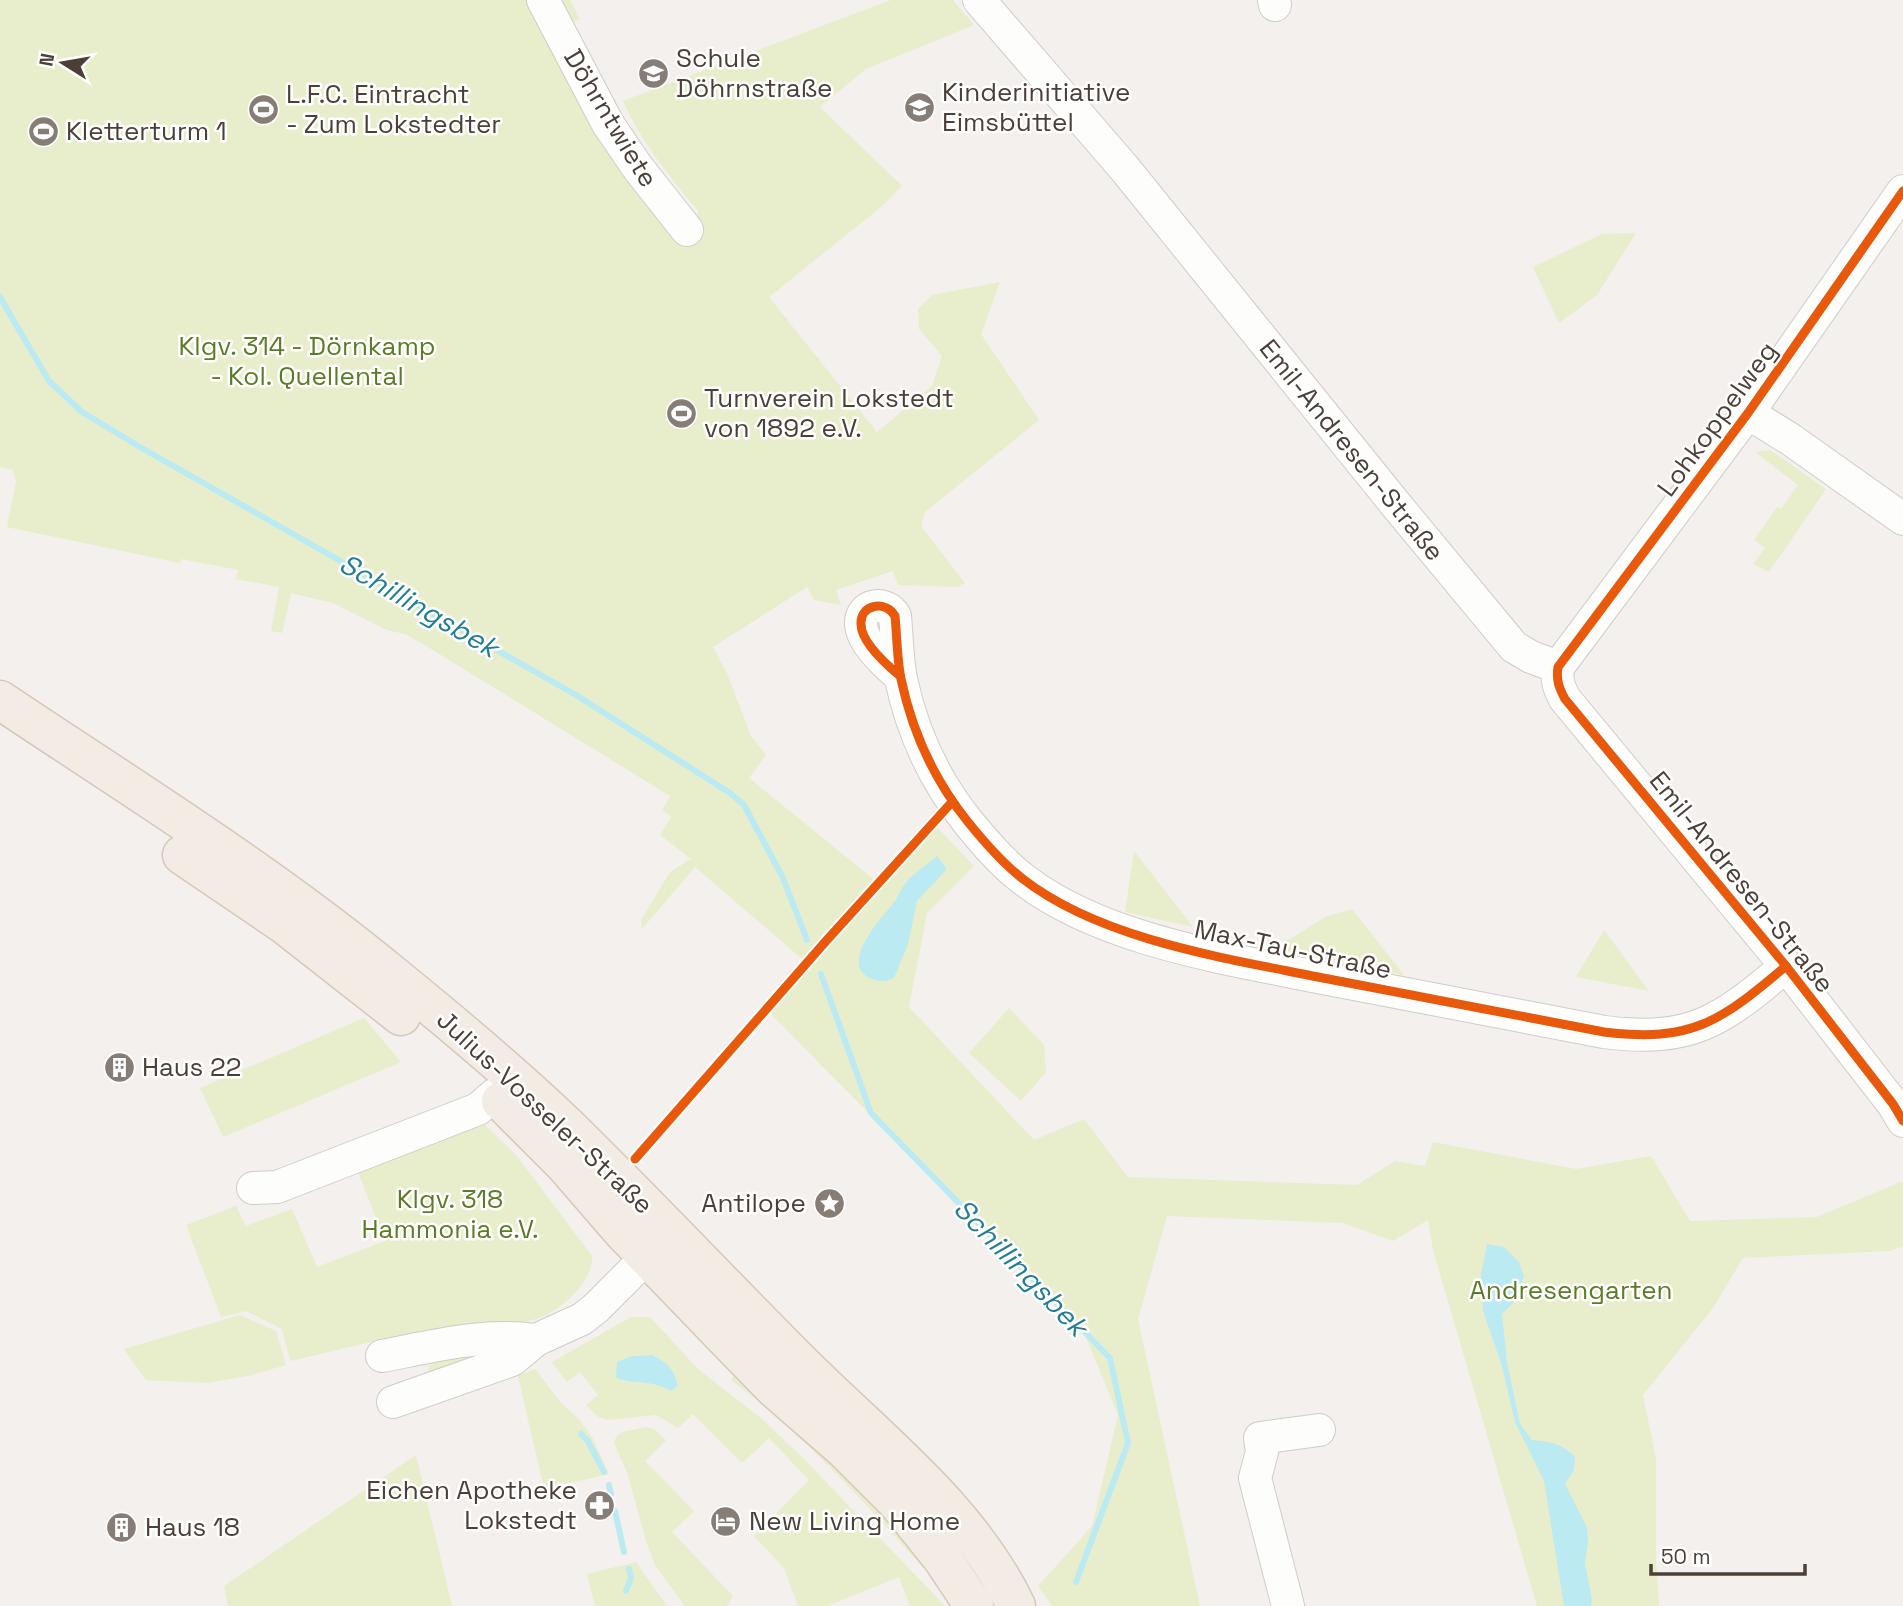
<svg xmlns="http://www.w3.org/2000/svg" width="1903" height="1606" viewBox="0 0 1903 1606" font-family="'Space Grotesk',sans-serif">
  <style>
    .green { fill: #e8eecb; fill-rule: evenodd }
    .water { fill: #bbeaf3 }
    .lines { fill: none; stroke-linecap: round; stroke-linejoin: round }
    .stream { stroke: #bbeaf3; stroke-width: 6 }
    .minor-casing { stroke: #d0ccc8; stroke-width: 34 }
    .major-casing { stroke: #d7c7b9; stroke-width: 41 }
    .minor { stroke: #fdfdfc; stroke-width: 32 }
    .major { stroke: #f2ece5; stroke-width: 38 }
    .cycleway-casing { stroke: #fff; stroke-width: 13 }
    .cycleway { stroke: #e8590c; stroke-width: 9 }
    .labels { text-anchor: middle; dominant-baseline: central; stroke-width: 5; stroke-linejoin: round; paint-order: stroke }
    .poi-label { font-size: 26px; fill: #4b3f37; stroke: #fff; text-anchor: start }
    .street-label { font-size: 26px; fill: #4b3f37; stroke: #fff }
    .park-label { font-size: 26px; fill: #5a7c24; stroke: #fff }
    .water-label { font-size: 28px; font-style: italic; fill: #227e94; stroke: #fff }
  </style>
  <rect width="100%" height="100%" fill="#f3f0ed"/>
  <g class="green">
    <path d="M0,0H528L674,234L699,212C671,178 641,142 623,101L891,0H953L974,25L866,69L820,107L902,186L881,207L769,297L877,432L932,386L942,356L919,329L918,309L932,295L1000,282L981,334L1039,420L925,512L921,526L965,583L957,587L898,585L893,571L836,590L841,605L814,600L807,587L713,647L727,673L751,736L766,755L749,778L882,886L937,827L974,866L927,913L909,1007L1034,1140L1084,1119L1128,1177L1357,1185L1395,1161L1425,1166L1433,1142L1576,1169L1651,1156L1690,1221L1817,1217L1903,1181V1246L1890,1251L1743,1258L1713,1308L1643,1395L1656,1459V1558L1659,1606H1537L1433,1250L1428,1220L1393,1241L1343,1223L1167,1216L1138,1319L1200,1606H1052L1038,1586L1092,1526L1118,1415L1083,1330L767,1010L805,970L801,958L695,867L642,929L641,920L670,872L691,859L660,835L671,817L662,810L670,796L423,644L405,634L387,630L333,603L291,593L282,633L271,631L279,587L236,579L238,570L181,559L180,563L7,527L16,481L13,470L0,467Z"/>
    <polygon points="555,0 570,0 580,19 568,25"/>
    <polygon points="1636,233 1597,295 1559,323 1533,267 1602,234"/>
    <polygon points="1770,450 1826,489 1769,572 1753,564 1765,548 1754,540 1777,507 1781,509 1798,485 1755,452"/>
    <polygon points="1134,851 1193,927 1125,912"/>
    <polygon points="1352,909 1404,975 1274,949 1325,917"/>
    <polygon points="1604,930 1649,991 1576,977"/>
    <polygon points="1009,1008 1044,1045 1046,1072 1021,1101 969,1053"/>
    <polygon points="364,1018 401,1062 223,1137 200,1088"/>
    <path d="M482,1122L517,1156L592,1256C593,1281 565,1306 544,1316C513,1329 475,1325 443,1329C391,1335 340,1350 290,1361L282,1329L246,1311L221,1317L186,1225L236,1206L246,1226L292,1209L317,1267L385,1241L358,1172Z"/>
    <polygon points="240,1315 276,1331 286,1365 248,1376 207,1383 146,1380 124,1349"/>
    <path d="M631,1317H650L698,1369L762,1419L803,1458L945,1606H910L899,1577L827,1606H798L784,1568L754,1536L809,1480L769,1438L742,1463L693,1414L678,1428L656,1415L608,1420L598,1417L586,1405L598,1395L580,1372L567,1382L552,1362ZM652,1355C667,1362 674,1369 678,1386L671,1391L660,1384L621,1381L632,1356Z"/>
    <polygon points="508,1344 438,1375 428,1370 430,1362"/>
    <polygon points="535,1369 561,1403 579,1419 593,1439 609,1474 544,1489 518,1376"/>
    <path d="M737,1371L874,1493L933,1579C871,1509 806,1436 731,1380Z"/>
    <polygon points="646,1427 654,1429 666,1440 645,1461 694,1511 672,1532 733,1596 727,1606 685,1606 655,1565 646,1541 627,1472 614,1443 616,1437 622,1432"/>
    <polygon points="416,1455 452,1606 228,1606 224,1586"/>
    <polygon points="636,1562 667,1606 595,1606 587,1574"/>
  </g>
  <g class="water">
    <path d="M937,856L947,869L917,901L908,944L894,978C885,982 876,982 868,977C841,961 882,917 893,904C898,898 900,890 904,885C913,873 926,866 937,856Z"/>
    <path d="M1487,1244L1504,1247L1519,1262L1524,1277L1514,1302L1502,1314L1507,1362L1520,1424L1532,1440C1550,1442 1562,1443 1575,1457L1574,1470L1565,1484L1587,1527L1588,1542L1585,1563L1592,1600L1591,1606H1564L1544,1481L1515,1422L1502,1366L1483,1311L1481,1275Z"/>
    <path d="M652,1355C667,1362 674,1369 678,1386L671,1391C650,1378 629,1386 616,1377L617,1362L632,1356Z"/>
  </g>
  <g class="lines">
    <g class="stream">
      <polyline points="0,297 49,381 82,412 140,447 576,695 730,793 744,805 783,878 807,940"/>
      <polyline points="821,974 871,1113 1110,1358 1128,1443 1076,1582"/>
      <polyline points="581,1434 588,1441 604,1472"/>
      <polyline points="609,1485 611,1494"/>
      <polyline points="615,1511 624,1552"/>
      <polyline points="626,1591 631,1578 629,1569"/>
    </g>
    <defs>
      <g id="minor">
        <polyline points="543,0 608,124 638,168 687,230"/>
        <polyline points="979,0 1125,169 1397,506 1514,647 1531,657 1558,667"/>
        <polyline points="1274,0 1275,5"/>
        <path d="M1903,191L1748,413L1558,667C1556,680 1559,688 1565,699L1786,966L1893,1104L1903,1121"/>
        <polyline points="1748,413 1790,439 1903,519"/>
        <path d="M900,676C888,666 861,642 861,624C860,604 886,600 895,616C897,637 897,659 901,679C912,731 935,781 968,822C985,843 1002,863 1023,879C1100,939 1224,958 1318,977C1413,995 1508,1014 1604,1032C1692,1043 1721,1021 1786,966"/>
        <polyline points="253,1188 277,1187 478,1109 494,1095"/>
        <path d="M382,1356C434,1346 483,1333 536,1340"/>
        <polyline points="393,1402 512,1360 536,1340 582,1319 596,1308 663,1241"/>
        <polyline points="1288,1606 1255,1478 1262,1452 1260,1438 1319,1430"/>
      </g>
      <g id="major">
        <path d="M0,700C133,789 271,874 394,976C453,1024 512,1073 566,1125C645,1202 720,1282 798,1360C874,1437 968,1506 1016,1606"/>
        <polyline points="182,855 285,925 401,1016"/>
        <polyline points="501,1101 565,1165 623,1232 733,1346 775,1389 845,1450 897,1502 942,1558 974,1606"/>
      </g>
    </defs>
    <use href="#minor" class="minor-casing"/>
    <use href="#major" class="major-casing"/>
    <use href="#minor" class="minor"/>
    <use href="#major" class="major"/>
    <defs>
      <g id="cycleway">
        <path d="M1903,191L1748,413L1558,667C1556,680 1559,688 1565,699L1786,966L1893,1104L1903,1121"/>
        <path d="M900,676C888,666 861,642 861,624C860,604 886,600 895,616C897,637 897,659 901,679C912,731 935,781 968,822C985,843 1002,863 1023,879C1100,939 1224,958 1318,977C1413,995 1508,1014 1604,1032C1692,1043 1721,1021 1786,966"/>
        <polyline points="635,1159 826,941 952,802"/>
      </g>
    </defs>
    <use href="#cycleway" class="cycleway-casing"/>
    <use href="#cycleway" class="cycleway"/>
  </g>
  <defs>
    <symbol id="school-disc" viewBox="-11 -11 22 22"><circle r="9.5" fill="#867d77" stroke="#fff"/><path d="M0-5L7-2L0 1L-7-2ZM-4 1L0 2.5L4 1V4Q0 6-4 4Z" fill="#fff"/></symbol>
    <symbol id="stadium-disc" viewBox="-11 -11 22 22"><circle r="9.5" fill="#867d77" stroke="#fff"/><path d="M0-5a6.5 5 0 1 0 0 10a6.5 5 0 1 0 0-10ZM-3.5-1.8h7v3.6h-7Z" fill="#fff"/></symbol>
    <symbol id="building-disc" viewBox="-11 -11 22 22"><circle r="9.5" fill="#867d77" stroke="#fff"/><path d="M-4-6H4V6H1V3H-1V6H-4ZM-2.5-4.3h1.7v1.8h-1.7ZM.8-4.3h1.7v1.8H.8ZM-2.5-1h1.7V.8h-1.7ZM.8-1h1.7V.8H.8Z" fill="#fff"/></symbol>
    <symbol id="sight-disc" viewBox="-11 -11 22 22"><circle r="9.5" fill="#867d77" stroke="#fff"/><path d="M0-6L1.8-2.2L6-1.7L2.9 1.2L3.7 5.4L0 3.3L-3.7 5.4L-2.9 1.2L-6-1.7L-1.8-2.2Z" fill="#fff"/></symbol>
    <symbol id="pharmacy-disc" viewBox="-11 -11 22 22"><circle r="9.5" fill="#867d77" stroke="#fff"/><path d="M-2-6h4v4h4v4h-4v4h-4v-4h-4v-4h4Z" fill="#fff"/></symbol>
    <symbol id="hotel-disc" viewBox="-11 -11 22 22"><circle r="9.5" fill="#867d77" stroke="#fff"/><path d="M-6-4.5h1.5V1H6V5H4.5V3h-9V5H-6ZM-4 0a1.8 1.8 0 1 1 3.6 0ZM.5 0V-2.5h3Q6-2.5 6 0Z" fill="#fff"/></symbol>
  </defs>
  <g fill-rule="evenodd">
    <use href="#school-disc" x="636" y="56" width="35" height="35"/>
    <use href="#school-disc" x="902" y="90" width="35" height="35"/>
    <use href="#stadium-disc" x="246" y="92" width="35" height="35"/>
    <use href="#stadium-disc" x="26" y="114" width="35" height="35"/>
    <use href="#stadium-disc" x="664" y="396" width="35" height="35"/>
    <use href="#building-disc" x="102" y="1050" width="35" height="35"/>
    <use href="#sight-disc" x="812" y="1186" width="35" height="35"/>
    <use href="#pharmacy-disc" x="582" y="1488" width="35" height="35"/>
    <use href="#hotel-disc" x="708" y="1504" width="35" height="35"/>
    <use href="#building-disc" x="104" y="1510" width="35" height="35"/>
  </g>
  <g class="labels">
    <g class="poi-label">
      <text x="676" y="58">Schule<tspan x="676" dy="30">Döhrnstraße</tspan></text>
      <text x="942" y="92">Kinderinitiative<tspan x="942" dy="30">Eimsbüttel</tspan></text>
      <text x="286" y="94">L.F.C. Eintracht<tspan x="286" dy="30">- Zum Lokstedter</tspan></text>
      <text x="66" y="131">Kletterturm 1</text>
      <text x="704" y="398">Turnverein Lokstedt<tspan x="704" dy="30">von 1892 e.V.</tspan></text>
      <text x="142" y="1067">Haus 22</text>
      <text x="806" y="1203" text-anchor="end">Antilope</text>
      <text x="577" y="1490" text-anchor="end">Eichen Apotheke<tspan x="577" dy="30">Lokstedt</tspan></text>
      <text x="749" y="1521">New Living Home</text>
      <text x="145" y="1527">Haus 18</text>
    </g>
    <g class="street-label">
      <text transform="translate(611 118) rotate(59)">Döhrntwiete</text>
      <text transform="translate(1717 419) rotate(-54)">Lohkoppelweg</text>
      <text transform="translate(1352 450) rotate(51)">Emil-Andresen-Straße</text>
      <text transform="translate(1742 882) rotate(51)">Emil-Andresen-Straße</text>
      <text transform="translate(1293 949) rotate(12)">Max-Tau-Straße</text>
      <text transform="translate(545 1112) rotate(43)">Julius-Vosseler-Straße</text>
    </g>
    <g class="park-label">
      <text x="307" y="346">Klgv. 314 - Dörnkamp<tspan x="307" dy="30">- Kol. Quellental</tspan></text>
      <text x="450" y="1199">Klgv. 318<tspan x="450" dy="30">Hammonia e.V.</tspan></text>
      <text x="1571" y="1290">Andresengarten</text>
    </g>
    <g class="water-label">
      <text transform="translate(419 605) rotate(30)">Schillingsbek</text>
      <text transform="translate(1021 1267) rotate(46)">Schillingsbek</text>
    </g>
  </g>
  <g transform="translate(63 63) rotate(281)" stroke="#ffffff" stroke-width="5" paint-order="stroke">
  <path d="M0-5L12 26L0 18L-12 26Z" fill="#4b3f37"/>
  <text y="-10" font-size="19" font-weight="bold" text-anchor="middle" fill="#4b3f37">N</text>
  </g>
  <path d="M1651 1564v10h154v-10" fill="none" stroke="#4b3f37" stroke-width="3.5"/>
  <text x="1661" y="1564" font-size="21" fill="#4b3f37" stroke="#ffffff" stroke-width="5" paint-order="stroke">50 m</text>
</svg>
